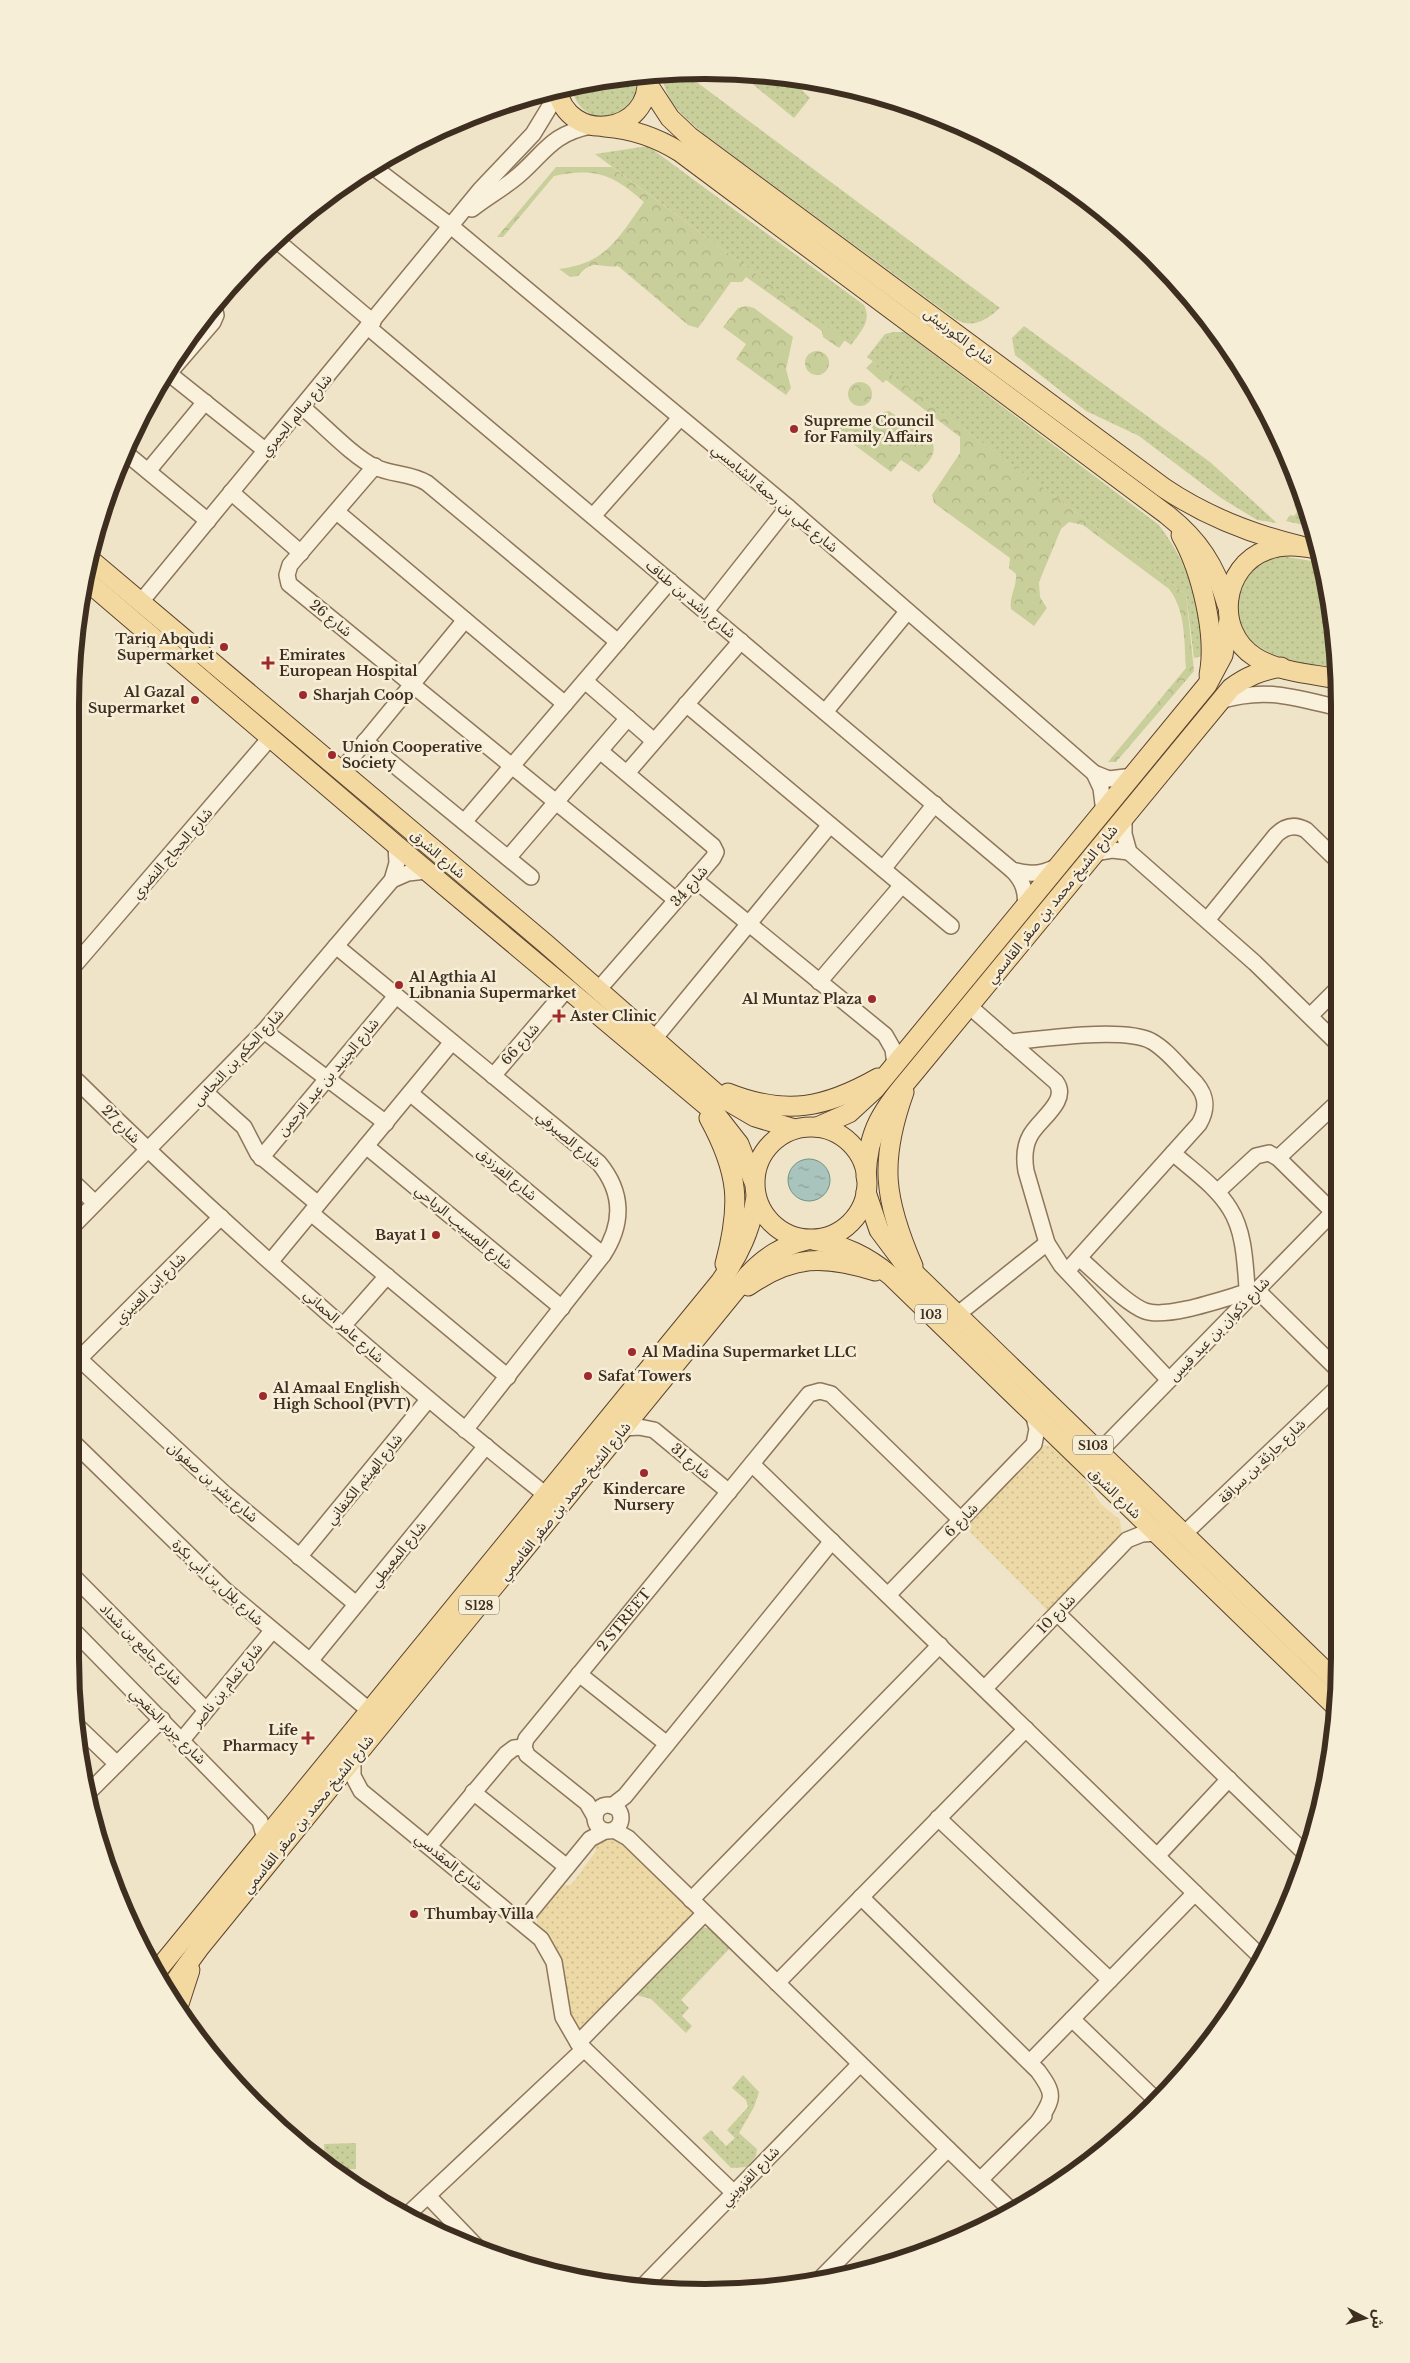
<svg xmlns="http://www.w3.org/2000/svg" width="1410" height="2363" viewBox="0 0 1410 2363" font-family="'Libre Baskerville','Noto Sans Arabic',serif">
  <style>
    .grass { fill: url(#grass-dots) }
    .sand { fill: url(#sand-dots) }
    .park { fill: url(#park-crowns) }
    .water { fill: url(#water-ripples); stroke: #6f938a }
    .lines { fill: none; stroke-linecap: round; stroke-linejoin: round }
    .minor-casing { stroke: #8d765c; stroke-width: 18 }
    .major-casing { stroke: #5b4430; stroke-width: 21 }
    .minor { stroke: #faf1dc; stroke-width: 15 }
    .major { stroke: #f3d9a0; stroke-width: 19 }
    .poi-dot { fill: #9e2a2b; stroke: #f7eed8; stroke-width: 2 }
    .labels { text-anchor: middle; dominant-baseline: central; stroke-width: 5; stroke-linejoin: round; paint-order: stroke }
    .shield { fill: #f7eed8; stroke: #756857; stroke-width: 1 }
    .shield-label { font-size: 12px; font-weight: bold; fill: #3d2e20 }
    .street-label { font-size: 14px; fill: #3d2e20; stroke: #f7eed8 }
    .poi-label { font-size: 14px; font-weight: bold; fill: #3d2e20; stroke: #f7eed8; text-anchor: start }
    .rim { fill: none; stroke: #3d2e20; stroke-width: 6 }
  </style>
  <defs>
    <pattern id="grass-dots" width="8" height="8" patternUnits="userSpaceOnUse" patternTransform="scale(1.25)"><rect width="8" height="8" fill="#c9cf9b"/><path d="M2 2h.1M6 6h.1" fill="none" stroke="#aeb285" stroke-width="1.8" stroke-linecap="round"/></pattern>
    <pattern id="sand-dots" width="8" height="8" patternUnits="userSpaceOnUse" patternTransform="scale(1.25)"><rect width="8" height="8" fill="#ecd9a5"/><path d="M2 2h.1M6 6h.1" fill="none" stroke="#cbbb8e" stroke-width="1.8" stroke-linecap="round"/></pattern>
    <pattern id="park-crowns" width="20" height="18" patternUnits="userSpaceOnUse" patternTransform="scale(1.25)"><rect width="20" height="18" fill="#c9cf9b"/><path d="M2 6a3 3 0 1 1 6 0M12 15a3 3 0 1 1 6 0" fill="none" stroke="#aeb285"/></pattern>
    <pattern id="water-ripples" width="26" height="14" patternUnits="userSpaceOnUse" patternTransform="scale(1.25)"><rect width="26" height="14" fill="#a9c4bc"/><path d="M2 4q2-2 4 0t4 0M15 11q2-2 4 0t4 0" fill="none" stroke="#8ba098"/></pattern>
  </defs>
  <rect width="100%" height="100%" fill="#f0e4c8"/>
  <g class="grass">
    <path d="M683,72L686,74L1000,308C985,321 973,329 955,319L705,135C683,115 668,106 661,74Z"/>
    <polygon points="739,73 789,78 810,98 794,118"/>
    <path d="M637,77C648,121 576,135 572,85L581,82Z"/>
    <path d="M648,146L864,305C872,321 861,331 851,345L595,154Z"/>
    <polygon points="1024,326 1210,462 1277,523 1257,520 1221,498 1139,436 1086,411 1015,355 1012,338"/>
    <path d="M894,332H904L1159,525C1192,569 1198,602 1203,656L1194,658L1186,594L867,357L885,334Z"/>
    <polygon points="1302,492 1306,501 1312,527 1286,521 1290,515 1294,516 1297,512 1294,505"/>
    <path d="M1281,556L1318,562L1339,671C1314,665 1283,662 1261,648C1218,621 1236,568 1281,556Z"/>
    <polygon points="697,1926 712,1929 731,1947 681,2000 689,2008 682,2016 692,2026 686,2033 651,1999 629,1993"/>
    <polygon points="743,2075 759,2092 754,2107 739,2133 757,2149 756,2156 747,2167 731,2168 702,2138 711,2130 726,2146 735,2138 727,2130 748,2107 746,2100 732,2088"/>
    <polygon points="356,2143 356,2169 332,2170 325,2164 324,2144"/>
  </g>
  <g class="sand">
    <polygon points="1043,1445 1055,1446 1079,1471 1101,1504 1120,1520 1122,1535 1048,1611 964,1526"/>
    <polygon points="604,1838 616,1840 627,1848 692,1911 690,1922 578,2035 568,2020 537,1927 537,1916 563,1885 571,1885 596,1851 595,1843"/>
  </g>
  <g class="park">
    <path d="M556,167H612L845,340L839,348L823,337L822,331L746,277L742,282H731L698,328L688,325L618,266C599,269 594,257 578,276L570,277L559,269C607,263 618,238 644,202C614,175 595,167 554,176L503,237H497Z"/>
    <polygon points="746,306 754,308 793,337 786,369 791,388 786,395 736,359 746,344 723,327 738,308"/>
    <circle cx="817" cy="363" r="12"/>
    <path d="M873,361L1186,594L1194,671L1116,762H1108L1186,668C1184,641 1186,611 1169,589L1083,525L1069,522L1061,529L1039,582L1040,597L1047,608L1034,626L1011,609C1009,596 1017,587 1016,574L1009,568L1010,558L934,503L932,495L960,453V437L886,380L883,383L866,368Z"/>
    <circle cx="860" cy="394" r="12"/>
    <path d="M889,411L932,441C938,455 927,463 919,472L901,460L891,472L837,432L841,426C853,426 864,426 874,419C880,415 882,412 889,411Z"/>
  </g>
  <circle class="water" cx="809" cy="1180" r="21"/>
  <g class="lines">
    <defs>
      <g id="minor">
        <polyline points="372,166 452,227 788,507 1094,773 1109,779 1133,776"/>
        <path d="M472,209C487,197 504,188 519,175C546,151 552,134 591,126"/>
        <polyline points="276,240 373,322"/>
        <path d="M368,327L1012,870C1023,881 1027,892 1025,908"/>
        <polyline points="167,372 266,451"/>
        <polyline points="169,373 213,322 216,315 214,308"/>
        <path d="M302,407C323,424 352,456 375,467C392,475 411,473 427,483L618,642"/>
        <polyline points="127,454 208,521"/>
        <polyline points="375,466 290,565 287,575 289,584 676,900"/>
        <polyline points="148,471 205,402"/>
        <polyline points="231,492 301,553"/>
        <polyline points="337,512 565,704"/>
        <polyline points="593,516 680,418"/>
        <polyline points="140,603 480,190 533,134 558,93"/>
        <polyline points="706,611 788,507"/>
        <polyline points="585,681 654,741"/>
        <path d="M1219,701C1267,687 1292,697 1339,708"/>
        <polyline points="686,704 951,926"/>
        <polyline points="825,712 907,612"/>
        <polyline points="365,741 531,877"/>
        <polyline points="340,772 465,620"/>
        <polyline points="627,773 741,641"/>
        <polyline points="1094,773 1101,788 1104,812"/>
        <polyline points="1124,816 1124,834 1129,852 1255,963 1339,1045"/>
        <polyline points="464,822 670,581"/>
        <polyline points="1094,853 1112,850 1129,852"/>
        <polyline points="508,858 628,718"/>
        <polyline points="883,869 935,804"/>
        <path d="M1012,870C1028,875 1043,875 1057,866"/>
        <polyline points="694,879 885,1035 893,1049 895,1065"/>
        <polyline points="392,880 408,873 426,871"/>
        <path d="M1207,920L1276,835C1285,826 1295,824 1306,830L1339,862"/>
        <path d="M336,946L599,1163C623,1192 624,1223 603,1255L465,1430"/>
        <polyline points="73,967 270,738"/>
        <polyline points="819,982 902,885"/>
        <polyline points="598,990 713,858 716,852 713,846 600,751"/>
        <path d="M969,1006L1056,1082C1070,1101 1038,1120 1030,1136C1024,1147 1024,1159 1026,1171L1047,1243L1061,1265L1169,1380"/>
        <polyline points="1310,1016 1339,987"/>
        <polyline points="264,1031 386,1123"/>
        <polyline points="654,1039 830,825"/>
        <path d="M1010,1042C1043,1039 1123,1027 1151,1041C1166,1049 1178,1065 1190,1077C1205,1091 1210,1105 1199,1124L1067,1271"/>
        <polyline points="493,1076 567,989"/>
        <path d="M73,1077C223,1225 382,1364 546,1495"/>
        <polyline points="205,1092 244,1127 258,1154 318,1204"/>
        <polyline points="410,1093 603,1255"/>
        <polyline points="366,1146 562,1308"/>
        <path d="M1173,1153C1192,1170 1217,1187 1230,1209C1246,1234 1245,1270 1248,1299"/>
        <polyline points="261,1158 396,996"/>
        <polyline points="1278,1158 1339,1101"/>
        <polyline points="73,1182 95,1203"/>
        <polyline points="1217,1192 1256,1156 1269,1153 1278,1158 1333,1212"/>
        <polyline points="311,1213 508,1377"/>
        <polyline points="74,1225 264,1031 392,880 397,863 396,845"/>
        <path d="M1079,1258C1096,1272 1126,1304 1145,1311C1167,1319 1223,1299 1247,1292"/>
        <polyline points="271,1261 452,1042"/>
        <polyline points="1257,1290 1339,1371"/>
        <polyline points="958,1314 1047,1243"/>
        <polyline points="343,1326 387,1276"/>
        <polyline points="74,1354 225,1494 356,1604"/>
        <polyline points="79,1359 221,1217"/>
        <polyline points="624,1428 639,1427 654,1430 729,1492"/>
        <polyline points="74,1443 225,1590 370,1711"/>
        <polyline points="1100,1451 1339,1206"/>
        <polyline points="752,1464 1260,1956"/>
        <polyline points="1184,1534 1339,1386"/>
        <polyline points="299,1557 428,1400"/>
        <polyline points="75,1578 206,1710"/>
        <polyline points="888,1595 1034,1444 1037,1429 1033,1413"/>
        <polyline points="1057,1613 1308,1856"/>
        <polyline points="75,1632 260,1821 265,1839"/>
        <polyline points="310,1661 486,1446"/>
        <polyline points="579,1674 667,1744"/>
        <polyline points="985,1688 1127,1540 1142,1534 1157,1533"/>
        <polyline points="75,1724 117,1764"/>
        <polyline points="182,1740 272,1631"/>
        <polyline points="353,1759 353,1776 361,1791 541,1939 554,1962 563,2017 578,2043 734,2193"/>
        <polyline points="473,1792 567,1867"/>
        <polyline points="88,1793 162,1719"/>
        <circle cx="608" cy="1818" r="13"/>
        <polyline points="612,1806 625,1796 832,1541"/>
        <path id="s1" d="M595,1817L587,1803L527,1755L524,1747L526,1739L809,1394L820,1391L831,1394L961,1520"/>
        <polyline points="938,1818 1110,1980"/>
        <polyline points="614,1830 628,1838 1013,2212"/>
        <polyline points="429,1846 506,1754 514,1748 524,1747"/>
        <polyline points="1157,1856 1229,1779"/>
        <path d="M861,1897L1038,2071C1055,2094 1054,2098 1038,2122"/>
        <polyline points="691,1900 940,1645"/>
        <polyline points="522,1922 590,1839 605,1831"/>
        <polyline points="777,1983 1026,1729"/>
        <polyline points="1072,2019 1155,2099"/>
        <polyline points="578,2043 705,1913"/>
        <polyline points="1030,2062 1195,1893"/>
        <polyline points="980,2180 1044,2116"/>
        <polyline points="428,2196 477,2247"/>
        <polyline points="405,2217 584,2049"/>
        <polyline points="817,2282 948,2149"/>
        <polyline points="641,2288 860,2064"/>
      </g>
      <g id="major">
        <path d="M647,83L670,118L690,137L1164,488C1207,517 1251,534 1301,546"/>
        <path d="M557,89C568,146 652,134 647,77"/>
        <path d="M605,127C633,129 656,137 680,152L1166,514C1198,539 1216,566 1227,605"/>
        <path d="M1181,535C1201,570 1217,635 1209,675"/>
        <path d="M1316,549C1299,546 1284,544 1267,550C1222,566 1214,631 1255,657C1278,672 1312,674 1339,679"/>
        <polyline points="92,561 546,944 719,1096 755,1117 795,1129"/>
        <polyline points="88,582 396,845 714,1112 739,1144 754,1182"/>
        <path d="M904,1092C879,1162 884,1199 913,1266"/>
        <path d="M728,1093C786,1116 825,1108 878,1078"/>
        <path d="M709,1118C739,1173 741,1204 725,1264"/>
        <circle cx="811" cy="1183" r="56"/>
        <polyline points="817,1127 849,1113 875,1089 1207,685 1223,655 1229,620"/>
        <path d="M866,1177C868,1128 883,1110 913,1074L1231,688C1247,676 1261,671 1281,667"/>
        <polyline points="866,1192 879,1230 903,1262 1339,1684"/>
        <path d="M813,1240C844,1245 867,1256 891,1276L1337,1708"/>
        <path d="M748,1286C793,1255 824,1255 875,1271"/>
        <path d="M156,1972L720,1282C739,1255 751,1230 756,1197"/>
        <path d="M168,1991L200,1947L748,1275C765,1257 782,1246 807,1240"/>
        <polyline points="178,2007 190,1970"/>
      </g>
    </defs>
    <use href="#minor" class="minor-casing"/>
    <use href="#major" class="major-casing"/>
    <use href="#minor" class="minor"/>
    <use href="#major" class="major"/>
  </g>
  <g class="poi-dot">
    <circle cx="794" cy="429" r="5"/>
    <circle cx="224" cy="647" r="5"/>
    <path d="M265.5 655.5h5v5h5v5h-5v5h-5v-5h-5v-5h5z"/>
    <circle cx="303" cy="695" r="5"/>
    <circle cx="195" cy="700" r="5"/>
    <circle cx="332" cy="755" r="5"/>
    <circle cx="399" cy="985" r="5"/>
    <circle cx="872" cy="999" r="5"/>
    <path d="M556.5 1008.5h5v5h5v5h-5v5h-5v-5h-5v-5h5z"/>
    <circle cx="436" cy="1235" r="5"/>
    <circle cx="632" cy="1352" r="5"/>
    <circle cx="588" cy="1376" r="5"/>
    <circle cx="263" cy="1396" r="5"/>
    <circle cx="644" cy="1473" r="5"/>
    <path d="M305.5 1730.5h5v5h5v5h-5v5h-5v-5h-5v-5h5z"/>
    <circle cx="414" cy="1914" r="5"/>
  </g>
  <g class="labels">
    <g class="shield">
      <rect x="915" y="1304.5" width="32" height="19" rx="4"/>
      <rect x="1073" y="1435.5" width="40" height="19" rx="4"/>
      <rect x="459" y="1595.5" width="40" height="19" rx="4"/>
    </g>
    <g class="shield-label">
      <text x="931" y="1314">103</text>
      <text x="1093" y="1445">S103</text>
      <text x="479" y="1605">S128</text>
    </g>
    <g class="street-label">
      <text transform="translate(959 336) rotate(37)">شارع الكورنيش</text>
      <text transform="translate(296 415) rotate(-50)">شارع سالم الجمري</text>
      <text transform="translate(775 498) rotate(40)">شارع علي بن رحمة الشامسي</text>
      <text transform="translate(691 599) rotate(40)">شارع راشد بن طناف</text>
      <text transform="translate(331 618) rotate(39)">شارع 26</text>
      <text transform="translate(172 853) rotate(-49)">شارع الحجاج النضري</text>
      <text transform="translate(438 854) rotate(40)">شارع الشرق</text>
      <text transform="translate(689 886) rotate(-49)">شارع 34</text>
      <text transform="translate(1052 904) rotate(-51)">شارع الشيخ محمد بن صقر القاسمي</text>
      <text transform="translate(520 1044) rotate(-49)">شارع 66</text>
      <text transform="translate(238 1057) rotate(-47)">شارع الحكم بن النحاس</text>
      <text transform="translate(328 1077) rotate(-50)">شارع الجنيد بن عبد الرحمن</text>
      <text transform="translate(121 1124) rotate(45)">شارع 27</text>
      <text transform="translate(569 1139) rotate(40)">شارع الصيرفي</text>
      <text transform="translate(507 1174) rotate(40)">شارع الفرزدق</text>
      <text transform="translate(464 1227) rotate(40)">شارع المسيب الرياحي</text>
      <text transform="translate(150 1288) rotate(-45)">شارع ابن العنيزي</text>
      <text transform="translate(344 1326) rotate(42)">شارع عامر الحماني</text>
      <text transform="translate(1219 1329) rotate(-46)">شارع ذكوان بن عبد قيس</text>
      <text transform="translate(691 1461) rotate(40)">شارع 31</text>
      <text transform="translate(1262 1461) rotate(-44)">شارع حارثة بن سراقة</text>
      <text transform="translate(364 1479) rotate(-51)">شارع الهيثم الكنفاني</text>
      <text transform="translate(213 1482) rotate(41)">شارع بشر بن صفوان</text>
      <text transform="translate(1115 1493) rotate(44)">شارع الشرق</text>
      <text transform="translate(565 1501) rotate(-51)">شارع الشيخ محمد بن صقر القاسمي</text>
      <text transform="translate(961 1520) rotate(-46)">شارع 6</text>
      <text transform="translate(398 1554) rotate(-51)">شارع المعيطي</text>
      <text transform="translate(218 1582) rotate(43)">شارع بلال بن أبي بكرة</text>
      <text transform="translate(1056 1614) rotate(-46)">شارع 10</text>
      <text stroke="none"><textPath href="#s1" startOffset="264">2 STREET</textPath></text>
      <text transform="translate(141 1644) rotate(45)">شارع جامع بن شداد</text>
      <text transform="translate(227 1685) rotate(-51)">شارع تمام بن ناصر</text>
      <text transform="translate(168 1726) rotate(45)">شارع جرير الخفجي</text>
      <text transform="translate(308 1814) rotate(-51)">شارع الشيخ محمد بن صقر القاسمي</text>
      <text transform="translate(449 1862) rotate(39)">شارع المقدسي</text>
      <text transform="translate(750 2176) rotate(-46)">شارع القزويني</text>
    </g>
    <g class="poi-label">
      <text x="804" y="421">Supreme Council<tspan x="804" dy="16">for Family Affairs</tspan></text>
      <text x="214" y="639" text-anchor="end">Tariq Abqudi<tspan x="214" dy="16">Supermarket</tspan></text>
      <text x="279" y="655">Emirates<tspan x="279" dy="16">European Hospital</tspan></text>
      <text x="185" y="692" text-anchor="end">Al Gazal<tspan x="185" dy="16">Supermarket</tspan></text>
      <text x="313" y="695">Sharjah Coop</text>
      <text x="342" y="747">Union Cooperative<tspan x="342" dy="16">Society</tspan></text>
      <text x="409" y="977">Al Agthia Al<tspan x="409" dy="16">Libnania Supermarket</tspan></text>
      <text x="862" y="999" text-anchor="end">Al Muntaz Plaza</text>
      <text x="570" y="1016">Aster Clinic</text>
      <text x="426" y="1235" text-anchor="end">Bayat 1</text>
      <text x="642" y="1352">Al Madina Supermarket LLC</text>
      <text x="598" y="1376">Safat Towers</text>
      <text x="273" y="1388">Al Amaal English<tspan x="273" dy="16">High School (PVT)</tspan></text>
      <text x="644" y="1489" text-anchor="middle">Kindercare<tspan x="644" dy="16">Nursery</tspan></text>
      <text x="298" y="1730" text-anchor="end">Life<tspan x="298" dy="16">Pharmacy</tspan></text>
      <text x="424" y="1914">Thumbay Villa</text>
    </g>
  </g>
  <path d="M0 0H1410V2363H0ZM705 79H705A626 626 0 0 1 1331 705V1658A626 626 0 0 1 705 2284H705A626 626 0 0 1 79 1658V705A626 626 0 0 1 705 79Z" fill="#f7eed8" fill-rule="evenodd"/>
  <path class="rim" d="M705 79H705A626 626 0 0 1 1331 705V1658A626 626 0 0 1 705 2284H705A626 626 0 0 1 79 1658V705A626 626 0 0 1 705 79Z"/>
  <g transform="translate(1365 2318) rotate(96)" stroke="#f7eed8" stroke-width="4" paint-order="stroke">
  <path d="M0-4L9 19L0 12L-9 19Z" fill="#3d2e20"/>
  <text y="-8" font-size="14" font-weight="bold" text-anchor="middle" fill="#3d2e20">ش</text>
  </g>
</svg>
